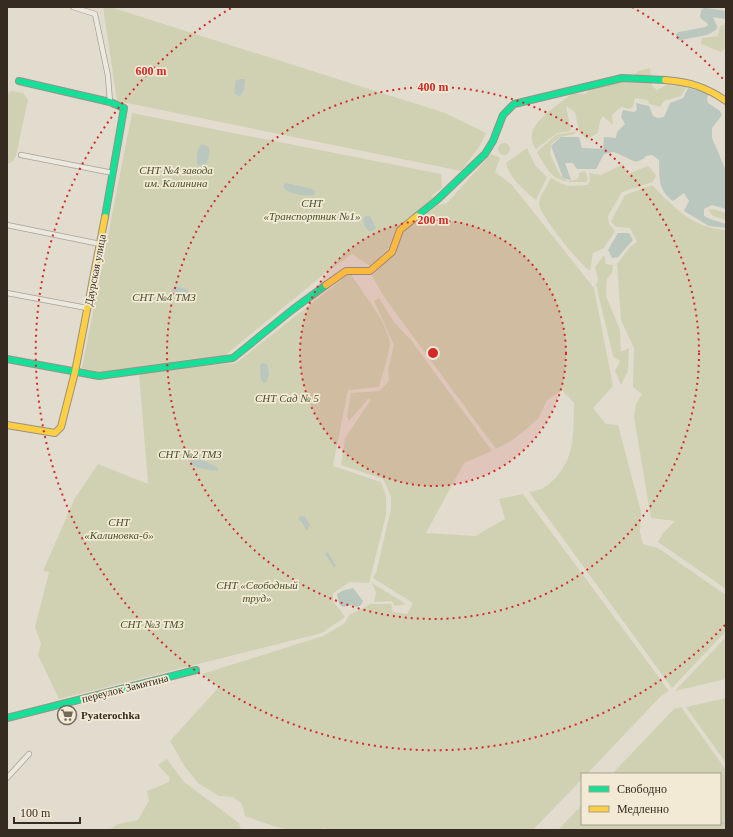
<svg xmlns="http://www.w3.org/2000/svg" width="733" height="837" viewBox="0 0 733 837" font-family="Georgia,serif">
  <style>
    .green { fill: #d0d1b2 }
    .water { fill: #b9c7bf }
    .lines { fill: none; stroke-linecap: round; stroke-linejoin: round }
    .stream { stroke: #b9c7bf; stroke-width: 1.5 }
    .river { stroke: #b9c7bf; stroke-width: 8 }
    .street-casing { stroke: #a7a197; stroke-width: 6 }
    .fast-casing { stroke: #979187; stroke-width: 8 }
    .slow-casing { stroke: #979187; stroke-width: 8 }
    .street { stroke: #ebe8df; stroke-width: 4.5 }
    .fast { stroke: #16e098; stroke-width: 6 }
    .slow { stroke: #ffcf43; stroke-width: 6 }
    .ring { fill: none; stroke: #d62828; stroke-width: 2; stroke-dasharray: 2 4 }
    .labels { text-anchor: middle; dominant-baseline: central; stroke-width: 3.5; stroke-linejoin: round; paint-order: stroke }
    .park-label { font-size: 11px; font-style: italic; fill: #465028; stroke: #f2ead5 }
    .street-label { font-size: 11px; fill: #362b20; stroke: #f2ead5 }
    .poi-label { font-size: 11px; font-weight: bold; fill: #362b20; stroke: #f2ead5; text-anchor: start }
    .centre { fill: #d62828; stroke: #f2ead5; stroke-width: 2 }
    .ring-label { font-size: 12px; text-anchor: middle; font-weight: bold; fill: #d62828; stroke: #f2ead5; stroke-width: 3.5; stroke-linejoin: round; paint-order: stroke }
  </style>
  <rect width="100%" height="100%" fill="#e2dcce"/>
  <g class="green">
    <polygon points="103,7 110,7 445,113 486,133 479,147 461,171 117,101"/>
    <polygon points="726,24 726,48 721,52 701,44 702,38 718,36 720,26"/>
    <path d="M650,68L652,86L657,90L667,85L687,86L681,96L664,101L660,107L649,104L648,100L635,98L633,107L629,109L621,107L612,115L613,125L603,116L600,121L598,133L587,139L579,131L575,112L566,106L571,131L557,133L536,149C519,126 558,106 573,93L586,94L588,90L630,78L639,71Z"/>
    <polygon points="11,91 23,93 28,100 16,156 12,162 7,164 7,94"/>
    <polygon points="132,113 441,174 442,188 430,197 436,196 397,227 390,247 370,266 352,254 323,275 223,357 100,372 82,368"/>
    <path d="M576,131L574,134L560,137L551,144L550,154L561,176L568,181L578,179L579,173L585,171L588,178L586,182C556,183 551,178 537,152L556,135Z"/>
    <circle cx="504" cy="149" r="6"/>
    <path d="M527,148L535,165L547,177L536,200C524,190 510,179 506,163Z"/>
    <path d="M491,154L500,158L495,172L512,185L594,288L613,386L593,408L606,424L618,425L641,512L640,532L643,544L658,548L726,595V631L672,688L529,492C543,490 548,486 557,476C576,455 573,429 574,403L562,390L547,400L538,419L513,440L496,449L384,297L372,276L396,252L403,231L438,205L447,203Z"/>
    <path d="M623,164L627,174L648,166L656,175L653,182L622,192L608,216L609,224L615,231L604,248L593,253L590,271C581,266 539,214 539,204C539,196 548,185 551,178L567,186L588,185L590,180L589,173L601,175Z"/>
    <path d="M652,185C674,207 692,228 726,230V589L658,542L663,533L675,521L651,518L634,417L636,404L642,394L633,387L634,348L621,320L617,264L631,246L637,242L630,228L616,227L611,221L625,195Z"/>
    <polygon points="713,209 726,213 726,220 713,216 708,210"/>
    <polygon points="604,255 606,264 613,265 612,273 607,279 606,296 620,330 621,352 629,348 628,371 621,385 615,371 620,361 613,356 596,285 598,279 595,267"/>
    <path d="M350,273C362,292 386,320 390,342C391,349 381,379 379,387L348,390L333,466L381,482L386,496V515L369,583L350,582L333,593V601L345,617L322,633L59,699L38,655L41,644L35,627L49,572L43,571L75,498L98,464L148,484L139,373L236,363Z"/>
    <path d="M379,298L394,322L411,340L492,451L464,463L426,533L475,536L505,519L499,499L523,494L669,691L661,696L587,774H582V779L533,830H324L325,828C292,835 276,827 245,816L242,804L233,797L219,796L198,783L185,767L170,741L219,687L202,674L323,636L345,623L349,615L371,604H391L393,612L407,614L413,603L373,578L376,573L391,509V496L383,479L341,465L345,438L371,400L368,399L349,421L347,417L351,393L380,391L389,380L388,369L394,345L374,301Z"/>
    <polygon points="372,583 406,604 395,606 392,601 374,602 376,593"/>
    <polygon points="726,637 726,679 675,691"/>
    <polygon points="726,698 726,763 686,707"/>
    <polygon points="681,707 726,770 726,830 558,830 582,805 582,824 720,824 720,774 612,774 674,709"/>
    <polygon points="167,759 184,782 239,823 241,830 109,830 118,824 138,820 149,801 147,791 169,782 170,778 158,765"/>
  </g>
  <g class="water">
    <polygon points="240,79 245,79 244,90 240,97 234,93 236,81"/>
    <path d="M688,88L709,93L707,98L708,103L720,111L722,115L712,128V138L726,171V209L712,205L704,209V216L710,219L726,224V228L709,226L684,211L689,201L684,193L673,201C657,189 660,178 659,160L652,155L646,156L643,159L636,162L614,152L604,154L596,169H577L573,163H565L571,180L563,178L551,146L561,137H579L582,148L603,149L604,137L616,138L617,132L625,124L621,117L623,110L634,112L637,110L636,103L649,106L653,116L658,118L664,117L670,103L683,98Z"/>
    <path d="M202,144L209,147C210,155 209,159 205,166L197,165C197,158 196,149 202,144Z"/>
    <path d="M286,183L312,189L316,192L314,195C306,197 288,194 283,187Z"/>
    <polygon points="366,216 370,216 376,228 373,231 369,231 365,227 363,219"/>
    <polygon points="618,233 629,233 633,240 618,257 612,258 608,250"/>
    <polygon points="174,286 186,289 190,294 185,299 176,299 171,293"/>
    <polygon points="262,363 267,364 269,374 267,382 263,383 261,379 260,365"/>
    <polygon points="188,457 202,460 219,468 217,471 197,468 190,463"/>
    <polygon points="300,516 305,517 310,525 307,531 301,521 298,520"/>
    <polygon points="328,552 336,566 334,567 325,554"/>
    <polygon points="353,588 363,601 361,605 357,607 352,605 343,607 339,604 337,594 342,591"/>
  </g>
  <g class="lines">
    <polyline class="stream" points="710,824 726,823"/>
    <polyline class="river" points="680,36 706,31 713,27 710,20 704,16 705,12 726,15"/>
    <defs>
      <g id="street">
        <polyline points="73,7 95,14 108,76 110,102"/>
        <polyline points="21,155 113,173"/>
        <polyline points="7,225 100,244"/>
        <polyline points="7,293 87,308"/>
        <polyline points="7,778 29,754"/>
      </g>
      <g id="fast">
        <polyline points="19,81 110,102 124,108 105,217"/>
        <polyline points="417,216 437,200 485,154 493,141 503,115 514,104 622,78 665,80"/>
        <polyline points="7,359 99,376 233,358 292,310 326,285"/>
        <polyline points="7,718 196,670"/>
      </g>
      <g id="slow">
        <path d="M665,80C690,82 706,87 726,101"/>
        <polyline points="326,285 346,271 370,271 392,252 400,230 417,216"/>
        <polyline points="7,425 55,433 61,427 75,372 105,217"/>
      </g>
    </defs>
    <use href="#street" class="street-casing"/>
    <use href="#fast" class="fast-casing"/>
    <use href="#slow" class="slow-casing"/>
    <use href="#street" class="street"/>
    <use href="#fast" class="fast"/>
    <use href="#slow" class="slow"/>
  </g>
  <circle cx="433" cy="353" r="133" fill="#d62828" fill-opacity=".12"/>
  <g class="ring">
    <circle cx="433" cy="353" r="133"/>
    <circle cx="433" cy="353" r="266"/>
    <path d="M725 625A399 399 0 1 1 233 7M632 7A399 399 0 0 1 725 81"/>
  </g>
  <defs>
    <symbol id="supermarket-ring" viewBox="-11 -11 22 22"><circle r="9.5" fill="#f2ead5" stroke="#72695d" stroke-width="1.5"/><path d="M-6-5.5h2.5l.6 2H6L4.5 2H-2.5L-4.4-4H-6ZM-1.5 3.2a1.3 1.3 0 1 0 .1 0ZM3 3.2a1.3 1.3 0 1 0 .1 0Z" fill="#72695d"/></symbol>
  </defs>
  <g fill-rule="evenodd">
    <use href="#supermarket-ring" x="56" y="704" width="22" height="22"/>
  </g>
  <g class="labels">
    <g class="park-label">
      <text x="176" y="170">СНТ №4 завода<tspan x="176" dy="13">им. Калинина</tspan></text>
      <text x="312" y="203">СНТ<tspan x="312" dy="13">«Транспортник №1»</tspan></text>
      <text x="164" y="297">СНТ №4 ТМЗ</text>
      <text x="287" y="398">СНТ Сад № 5</text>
      <text x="190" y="454">СНТ №2 ТМЗ</text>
      <text x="119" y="522">СНТ<tspan x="119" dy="13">«Калиновка-6»</tspan></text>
      <text x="257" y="585">СНТ «Свободный<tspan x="257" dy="13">труд»</tspan></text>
      <text x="152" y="624">СНТ №3 ТМЗ</text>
    </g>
    <g class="street-label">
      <text transform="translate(95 270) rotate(-79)">Даурская улица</text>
      <text transform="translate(125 688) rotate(-14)">переулок Замятина</text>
    </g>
    <g class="poi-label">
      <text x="81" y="715">Pyaterochka</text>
    </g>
  </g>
  <circle cx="433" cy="353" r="6" class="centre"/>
  <g class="ring-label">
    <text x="151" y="75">600 m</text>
    <text x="433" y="91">400 m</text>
    <text x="433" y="224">200 m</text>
  </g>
  <rect width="733" height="837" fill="none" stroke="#362b20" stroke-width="16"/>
  <rect x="581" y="773" width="140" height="52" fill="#f2ead5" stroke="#a79e8d"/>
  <rect x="589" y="786" width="20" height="6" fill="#16e098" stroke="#a79e8d"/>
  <text x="617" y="793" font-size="12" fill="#362b20">Свободно</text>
  <rect x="589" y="806" width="20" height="6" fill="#ffcf43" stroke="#a79e8d"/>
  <text x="617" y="813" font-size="12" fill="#362b20">Медленно</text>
  <path d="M14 817v6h66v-6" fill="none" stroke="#362b20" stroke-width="2"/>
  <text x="20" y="817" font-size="12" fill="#362b20" stroke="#f2ead5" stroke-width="3" paint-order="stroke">100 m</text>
</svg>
